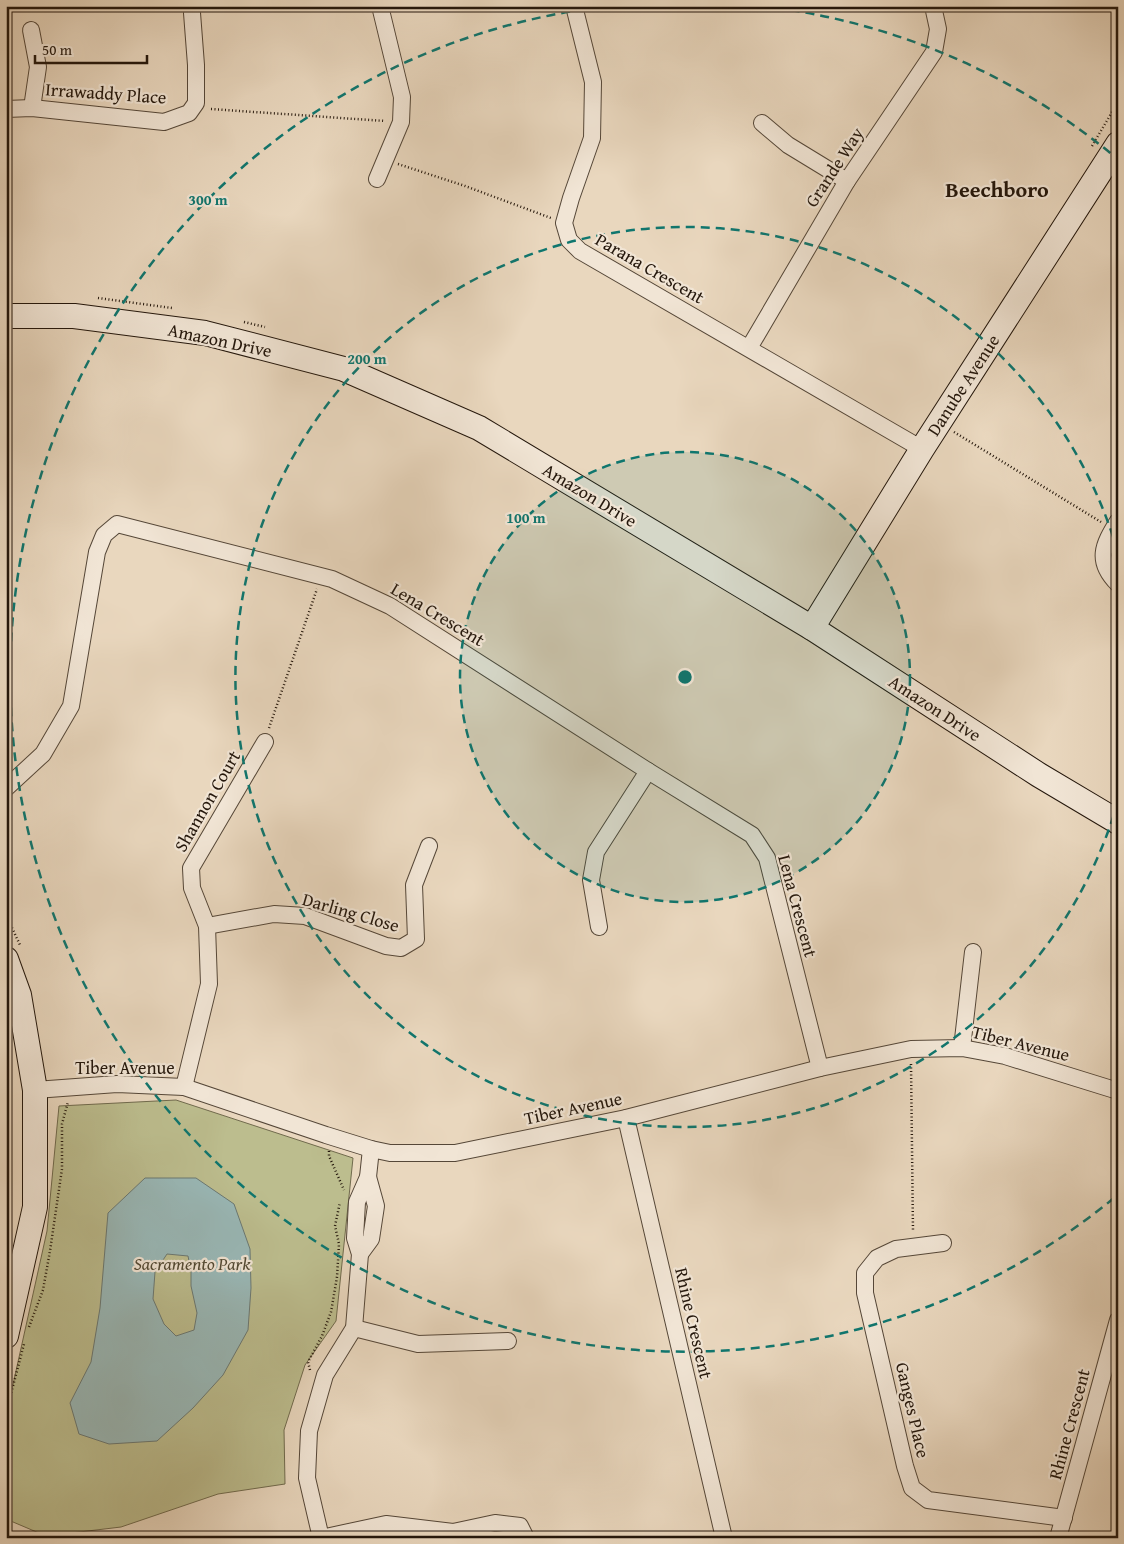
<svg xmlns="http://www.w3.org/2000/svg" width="1124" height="1544" viewBox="0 0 1124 1544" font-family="'Gentium Book Plus',serif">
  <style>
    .green { fill: #bcbd8e; stroke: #706a4d }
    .water { fill: #99b8b7; stroke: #6a7873; fill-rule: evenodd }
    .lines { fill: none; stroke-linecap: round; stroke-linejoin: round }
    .street-casing { stroke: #554738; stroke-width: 18 }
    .secondary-casing { stroke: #24170c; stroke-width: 26 }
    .path { stroke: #24170c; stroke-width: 2.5; stroke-dasharray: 1 2.5; stroke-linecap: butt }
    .street { stroke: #f1e5d5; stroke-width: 16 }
    .secondary { stroke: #f1e5d5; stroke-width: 24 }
    .ring { fill: none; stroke: #0f766e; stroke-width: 2.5; stroke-dasharray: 9 6 }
    .labels { text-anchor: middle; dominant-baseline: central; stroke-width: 4.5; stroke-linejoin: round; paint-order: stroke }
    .street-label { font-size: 18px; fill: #24170c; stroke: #f1e5d5 }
    .park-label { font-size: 18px; font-style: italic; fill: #524933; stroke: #f1e5d5 }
    .district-label { font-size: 22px; font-weight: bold; fill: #24170c; stroke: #f1e5d5 }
    .centre { fill: #0f766e; stroke: #f1e5d5; stroke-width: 2.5 }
    .ring-label { font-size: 15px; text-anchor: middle; font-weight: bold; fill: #0f766e; stroke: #f1e5d5; stroke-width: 4.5; stroke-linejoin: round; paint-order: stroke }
  </style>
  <rect width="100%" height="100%" fill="#e9d7be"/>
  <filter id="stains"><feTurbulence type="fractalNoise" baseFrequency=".004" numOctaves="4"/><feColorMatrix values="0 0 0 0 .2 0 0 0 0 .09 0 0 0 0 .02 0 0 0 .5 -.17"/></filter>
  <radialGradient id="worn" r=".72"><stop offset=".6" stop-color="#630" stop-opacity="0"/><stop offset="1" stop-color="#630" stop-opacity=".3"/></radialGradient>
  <polygon class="green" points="176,1100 353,1158 336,1321 305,1365 284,1430 285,1484 218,1494 121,1527 46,1536 6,1519 6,1416 47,1231 59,1106"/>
  <path class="water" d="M145,1178H196L234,1204L250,1249L251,1288L248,1330L223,1375L193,1408L157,1441L109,1444L79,1434L70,1403L91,1362L100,1308L108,1213ZM167,1254L188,1256L191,1271V1286L197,1313L194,1330L176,1336L164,1324L153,1299L155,1272Z"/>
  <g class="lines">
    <defs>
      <g id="street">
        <polyline points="574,6 593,82 592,138 571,198 564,223 569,240 580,251 922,449"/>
        <polyline points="31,30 38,67 32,108"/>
        <polyline points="6,109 32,108 164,122 189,113 196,103 196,65 192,13"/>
        <polyline points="762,123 788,145 847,181"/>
        <polyline points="377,179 401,122 402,97 380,6"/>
        <polyline points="749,348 847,181 934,52 938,29 933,6"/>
        <path d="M1118,521C1103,545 1095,561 1118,584"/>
        <polyline points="6,788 43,754 71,706 97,552 104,535 117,524 332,579 390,606 648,771 752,835 767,858 820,1068"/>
        <polyline points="207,926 274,914 305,916 386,946 401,948 416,939 414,885 429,846"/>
        <polyline points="599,927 591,880 596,852 648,771"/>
        <polyline points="962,1048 973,952"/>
        <polyline points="184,1087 209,984 207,926 192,888 191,868 265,742"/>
        <polyline points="35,1090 117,1084 184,1087 326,1135 371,1149 390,1153 455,1153 626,1118 820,1068 911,1049 962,1048 1005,1056 1118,1091"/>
        <polyline points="626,1118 724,1538"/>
        <polyline points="943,1243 896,1249 877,1258 865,1273 865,1293 905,1466 912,1488 928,1500 1064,1518"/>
        <polyline points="360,1254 371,1239 376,1206 368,1177"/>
        <polyline points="354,1328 418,1344 508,1341"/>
        <polyline points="321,1538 307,1478 309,1431 325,1375 354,1328 360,1254 355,1238 357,1202 368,1177 371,1149"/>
        <polyline points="321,1538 386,1524 453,1532 495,1523 520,1526 526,1538"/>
        <polyline points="1058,1538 1118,1320"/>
      </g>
      <g id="secondary">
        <polyline points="6,316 74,316 205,333 344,369 479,428 812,628 1039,775 1118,822"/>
        <polyline points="812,628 922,449 1118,144"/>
        <polyline points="6,959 19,995 35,1090 35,1207 6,1336"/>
      </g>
    </defs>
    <use href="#street" class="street-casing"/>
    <use href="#secondary" class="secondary-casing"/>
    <g class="path">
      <polyline points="211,109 385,121"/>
      <polyline points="1092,146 1118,102"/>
      <polyline points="398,164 465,186 551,218"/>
      <polyline points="98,298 172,308"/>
      <polyline points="244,322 265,327"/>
      <polyline points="954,432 1101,522"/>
      <polyline points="269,728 317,589"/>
      <polyline points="6,915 20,945"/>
      <polyline points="911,1064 913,1231"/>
      <polyline points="329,1151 329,1156 344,1190"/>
      <polyline points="29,1327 43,1290 50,1251 62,1169 62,1124 68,1102"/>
      <polyline points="310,1370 308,1362 322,1336 331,1312 337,1277 339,1244 335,1226 340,1202"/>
      <polyline points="6,1413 24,1344"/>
    </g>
    <use href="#street" class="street"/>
    <use href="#secondary" class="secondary"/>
  </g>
  <circle cx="685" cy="677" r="225" fill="#0f766e" fill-opacity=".12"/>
  <g class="ring">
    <circle cx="685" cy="677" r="225"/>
    <path d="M1118 801A450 450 0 1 1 1118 553"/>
    <path d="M1114 1198A675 675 0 1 1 609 6M761 6A675 675 0 0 1 1114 156"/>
  </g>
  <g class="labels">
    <g class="street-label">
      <text transform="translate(106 93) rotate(4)">Irrawaddy Place</text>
      <text transform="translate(834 167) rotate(-57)">Grande Way</text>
      <text transform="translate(650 268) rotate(30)">Parana Crescent</text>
      <text transform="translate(220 340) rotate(12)">Amazon Drive</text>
      <text transform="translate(963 385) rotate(-57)">Danube Avenue</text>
      <text transform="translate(590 495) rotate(31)">Amazon Drive</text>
      <text transform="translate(438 614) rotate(31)">Lena Crescent</text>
      <text transform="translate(935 708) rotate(33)">Amazon Drive</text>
      <text transform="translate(207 801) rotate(-60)">Shannon Court</text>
      <text transform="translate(798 906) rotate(75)">Lena Crescent</text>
      <text transform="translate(351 912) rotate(16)">Darling Close</text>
      <text transform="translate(1021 1043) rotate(14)">Tiber Avenue</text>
      <text x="125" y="1067">Tiber Avenue</text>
      <text transform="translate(573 1108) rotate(-12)">Tiber Avenue</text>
      <text transform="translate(694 1323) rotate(77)">Rhine Crescent</text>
      <text transform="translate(913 1410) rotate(77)">Ganges Place</text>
      <text transform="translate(1069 1424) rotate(-75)">Rhine Crescent</text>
    </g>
    <g class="park-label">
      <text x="192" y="1263">Sacramento Park</text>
    </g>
    <g class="district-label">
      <text x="997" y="189">Beechboro</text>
    </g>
  </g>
  <circle cx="685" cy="677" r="8" class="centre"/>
  <g class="ring-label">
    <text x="208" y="205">300 m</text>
    <text x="367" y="364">200 m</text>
    <text x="526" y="523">100 m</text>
  </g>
  <rect width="1124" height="1544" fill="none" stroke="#e9d7be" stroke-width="25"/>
  <rect x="8" y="8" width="1109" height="1529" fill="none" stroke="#24170c" stroke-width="2.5"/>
  <rect x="12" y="12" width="1099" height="1519" fill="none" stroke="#24170c"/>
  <path d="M35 55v8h112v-8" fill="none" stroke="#24170c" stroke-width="2.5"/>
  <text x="42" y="55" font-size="15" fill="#24170c" stroke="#f1e5d5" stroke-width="4" paint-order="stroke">50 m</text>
  <rect width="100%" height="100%" filter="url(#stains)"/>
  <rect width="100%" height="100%" fill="url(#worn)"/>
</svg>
